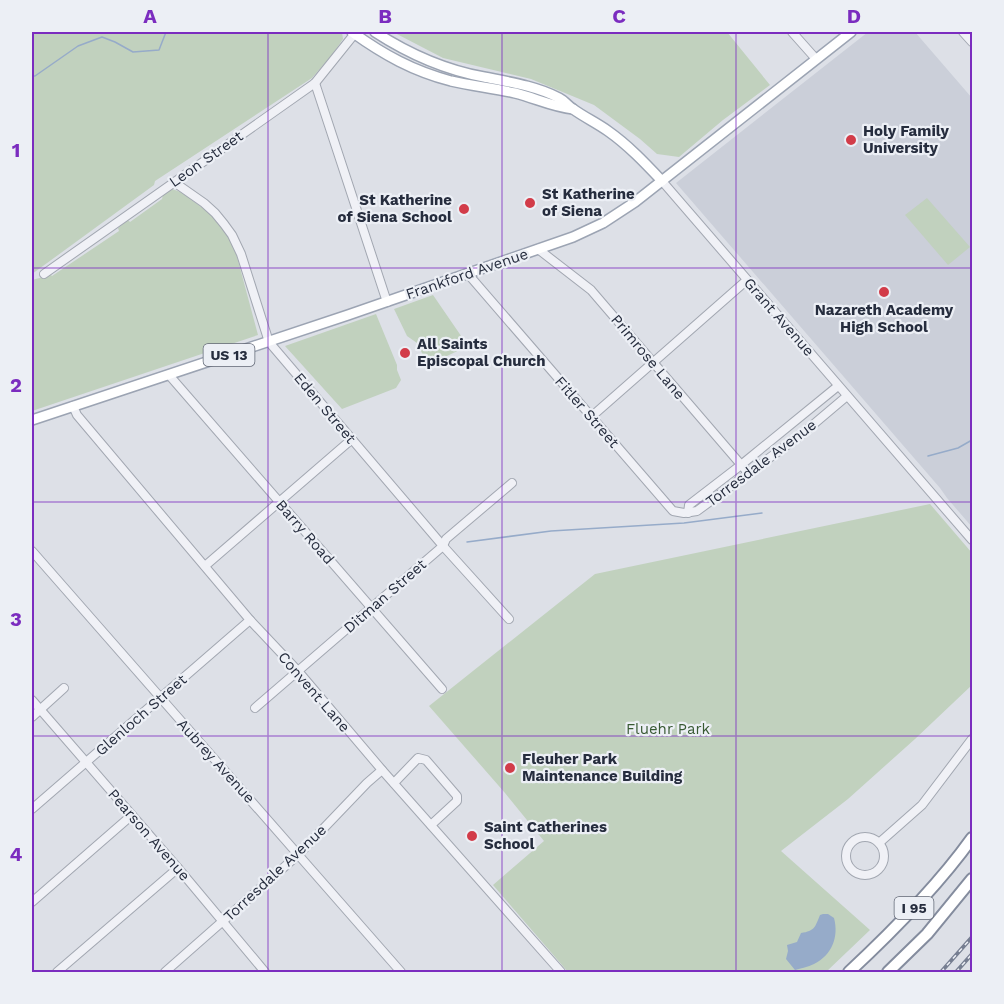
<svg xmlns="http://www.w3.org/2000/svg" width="1004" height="1004" viewBox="0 0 1004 1004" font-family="'Work Sans',sans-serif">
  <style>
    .built { fill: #cbcfd9 }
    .green { fill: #c1d1be }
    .water { fill: #96abc9 }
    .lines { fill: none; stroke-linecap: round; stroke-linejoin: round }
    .stream { stroke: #96abc9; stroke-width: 1.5 }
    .minor-casing { stroke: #a2a7b1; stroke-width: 10 }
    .major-casing { stroke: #9ca4b3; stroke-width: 12 }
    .highway-casing { stroke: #848c9e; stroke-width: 14 }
    .minor { stroke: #f0f1f6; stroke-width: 8 }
    .major { stroke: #fff; stroke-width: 9 }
    .highway { stroke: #fff; stroke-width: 10 }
    .rail-casing { stroke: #767e91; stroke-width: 4 }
    .rail { stroke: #eceff5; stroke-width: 1.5; stroke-dasharray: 4.5; stroke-linecap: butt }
    .grid { fill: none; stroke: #7b2cbf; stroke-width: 1.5; stroke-opacity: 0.55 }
    .poi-dot { fill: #d23c49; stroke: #eceff5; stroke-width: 2 }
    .labels { text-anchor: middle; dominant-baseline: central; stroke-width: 4.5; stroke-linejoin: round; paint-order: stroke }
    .shield { fill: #eceff5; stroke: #616775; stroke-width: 1.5 }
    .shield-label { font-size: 14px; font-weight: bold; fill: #262d3e }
    .poi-label { font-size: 15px; font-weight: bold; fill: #262d3e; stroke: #eceff5; text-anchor: start }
    .street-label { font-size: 15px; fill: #262d3e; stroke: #eceff5 }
    .park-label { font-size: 15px; fill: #385a33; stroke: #eceff5 }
    .neatline { fill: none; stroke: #7b2cbf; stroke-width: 2 }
    .grid-label { font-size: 20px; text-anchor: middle; font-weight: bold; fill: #7b2cbf }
  </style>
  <rect width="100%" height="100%" fill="#dde0e7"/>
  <polygon class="built" points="868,32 915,32 972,98 972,527 947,498 940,488 676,183"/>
  <g class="green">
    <polygon points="32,32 342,32 343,39 332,55 312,78 155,181 154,185 32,274"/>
    <polygon points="393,32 727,32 770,85 723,120 679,157 657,154 640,139 594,105 531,79 443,58"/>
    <path d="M172,189C180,191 187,196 193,201C215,216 226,229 236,253L258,335L32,411V276V280L51,275L52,276L119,231L118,228L128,220L130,222L162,199L163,195Z"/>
    <polygon points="927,198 970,247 948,265 905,215"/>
    <polygon points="433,295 468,346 428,365 417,343 407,336 394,309"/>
    <polygon points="376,314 397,365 397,370 401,380 396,388 342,409 285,346"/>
    <polygon points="930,504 972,553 972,685 915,739 848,799 781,851 870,930 826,972 568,972 493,885 544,841 505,793 429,706 595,574"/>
  </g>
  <path class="water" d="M823,914H828L834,918C839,937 832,955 814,964C808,967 801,968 795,970L786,959L788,951L787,945L797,942L801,933C815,931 815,927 820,915Z"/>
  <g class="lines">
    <g class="stream">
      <polyline points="32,76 35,76 78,46 102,37 115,42 133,52 159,50 166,32"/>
      <polyline points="928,456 958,448 972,440"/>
      <polyline points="467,542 551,531 684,523 762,513"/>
    </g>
    <defs>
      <g id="minor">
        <polyline points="792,32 816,59"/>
        <polyline points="963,32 972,42"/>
        <polyline points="315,83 387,302"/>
        <polyline points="662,181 972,540"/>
        <polyline points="174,182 204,203 215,213 224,224 232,235 241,254 269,342 443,546 509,619"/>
        <polyline points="538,249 591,290 749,474"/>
        <polyline points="44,274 315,83 356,32"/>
        <polyline points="468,274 673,511 684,513 697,511 802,434 847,396"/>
        <polyline points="169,375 442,689"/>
        <polyline points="73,406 77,415 250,620 298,671 382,770 561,972"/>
        <polyline points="591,417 747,280"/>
        <polyline points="688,513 689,505 741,465 838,386"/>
        <path d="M32,551C154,692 279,831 401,972"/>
        <polyline points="205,566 352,439"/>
        <polyline points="32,700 178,868 265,972"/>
        <polyline points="255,708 443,546 446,539 512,483"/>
        <polyline points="32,717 64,688"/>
        <polyline points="394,783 418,758 426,760 457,796 457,801 431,825"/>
        <polyline points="32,809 250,620"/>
        <circle cx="865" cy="856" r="19"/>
        <polyline points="879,843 922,805 972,739"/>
        <polyline points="32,902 132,815"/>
        <polyline points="57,972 178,868"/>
        <polyline points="165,972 299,854 367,783 382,770"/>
      </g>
      <g id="major">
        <path d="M352,32C384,55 413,71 451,81C472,86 494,88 515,93C535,98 553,107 573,109"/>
        <path d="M375,32C409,54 445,70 484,77C509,82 536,86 559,98C565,101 568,106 573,109C584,117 597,123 608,131C628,145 645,163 662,181"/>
        <polyline points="32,420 348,315 573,237 603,223 635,202 851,32"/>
      </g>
      <g id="highway">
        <path d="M849,972C893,931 937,887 972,838"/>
        <polyline points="888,972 927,934 972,879"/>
      </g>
    </defs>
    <use href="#minor" class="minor-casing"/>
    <use href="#major" class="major-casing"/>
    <use href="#highway" class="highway-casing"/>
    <use href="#minor" class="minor"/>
    <use href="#major" class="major"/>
    <use href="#highway" class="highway"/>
    <defs>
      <g id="rail">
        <polyline points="941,972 972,937"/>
        <polyline points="956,972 972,954"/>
      </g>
    </defs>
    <use href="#rail" class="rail-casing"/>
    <use href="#rail" class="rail"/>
  </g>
  <path class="grid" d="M268,32V972M502,32V972M736,32V972M32,268H972M32,502H972M32,736H972"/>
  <g class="poi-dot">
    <circle cx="851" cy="140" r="6"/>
    <circle cx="530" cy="203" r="6"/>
    <circle cx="464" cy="209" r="6"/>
    <circle cx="884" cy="292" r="6"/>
    <circle cx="405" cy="353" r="6"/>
    <circle cx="510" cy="768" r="6"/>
    <circle cx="472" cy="836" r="6"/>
  </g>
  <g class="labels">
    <g class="shield">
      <rect x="203.5" y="344" width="51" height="22" rx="4.5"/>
      <rect x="894.5" y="897" width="39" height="22" rx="4.5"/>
    </g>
    <g class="shield-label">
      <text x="229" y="355">US 13</text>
      <text x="914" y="908">I 95</text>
    </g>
    <g class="poi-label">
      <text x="863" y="131">Holy Family<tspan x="863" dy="17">University</tspan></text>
      <text x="542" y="194">St Katherine<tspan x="542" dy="17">of Siena</tspan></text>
      <text x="452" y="200" text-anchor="end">St Katherine<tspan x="452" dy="17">of Siena School</tspan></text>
      <text x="884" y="310" text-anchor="middle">Nazareth Academy<tspan x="884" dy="17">High School</tspan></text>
      <text x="417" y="344">All Saints<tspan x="417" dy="17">Episcopal Church</tspan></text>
      <text x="522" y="759">Fleuher Park<tspan x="522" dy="17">Maintenance Building</tspan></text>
      <text x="484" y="827">Saint Catherines<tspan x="484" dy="17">School</tspan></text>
    </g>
    <g class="street-label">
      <text transform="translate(206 159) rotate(-35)">Leon Street</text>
      <text transform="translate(467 274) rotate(-19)">Frankford Avenue</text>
      <text transform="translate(779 317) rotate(49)">Grant Avenue</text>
      <text transform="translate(648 357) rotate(50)">Primrose Lane</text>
      <text transform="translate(325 408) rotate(50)">Eden Street</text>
      <text transform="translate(587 412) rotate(49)">Fitler Street</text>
      <text transform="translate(761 463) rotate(-37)">Torresdale Avenue</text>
      <text transform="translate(305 532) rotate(49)">Barry Road</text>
      <text transform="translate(385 596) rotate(-41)">Ditman Street</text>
      <text transform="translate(314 692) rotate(49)">Convent Lane</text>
      <text transform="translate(141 715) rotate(-41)">Glenloch Street</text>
      <text transform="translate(216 761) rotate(48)">Aubrey Avenue</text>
      <text transform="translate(149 835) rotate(49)">Pearson Avenue</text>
      <text transform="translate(275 873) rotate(-43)">Torresdale Avenue</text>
    </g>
    <g class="park-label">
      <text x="668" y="729">Fluehr Park</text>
    </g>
  </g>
  <rect width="1004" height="1004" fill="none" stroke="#eceff5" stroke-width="66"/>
  <rect x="33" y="33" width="938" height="938" class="neatline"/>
  <g class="grid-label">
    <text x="150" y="23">A</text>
    <text x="385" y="23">B</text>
    <text x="619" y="23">C</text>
    <text x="854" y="23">D</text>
    <text x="16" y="157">1</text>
    <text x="16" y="392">2</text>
    <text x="16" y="626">3</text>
    <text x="16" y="861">4</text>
  </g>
</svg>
